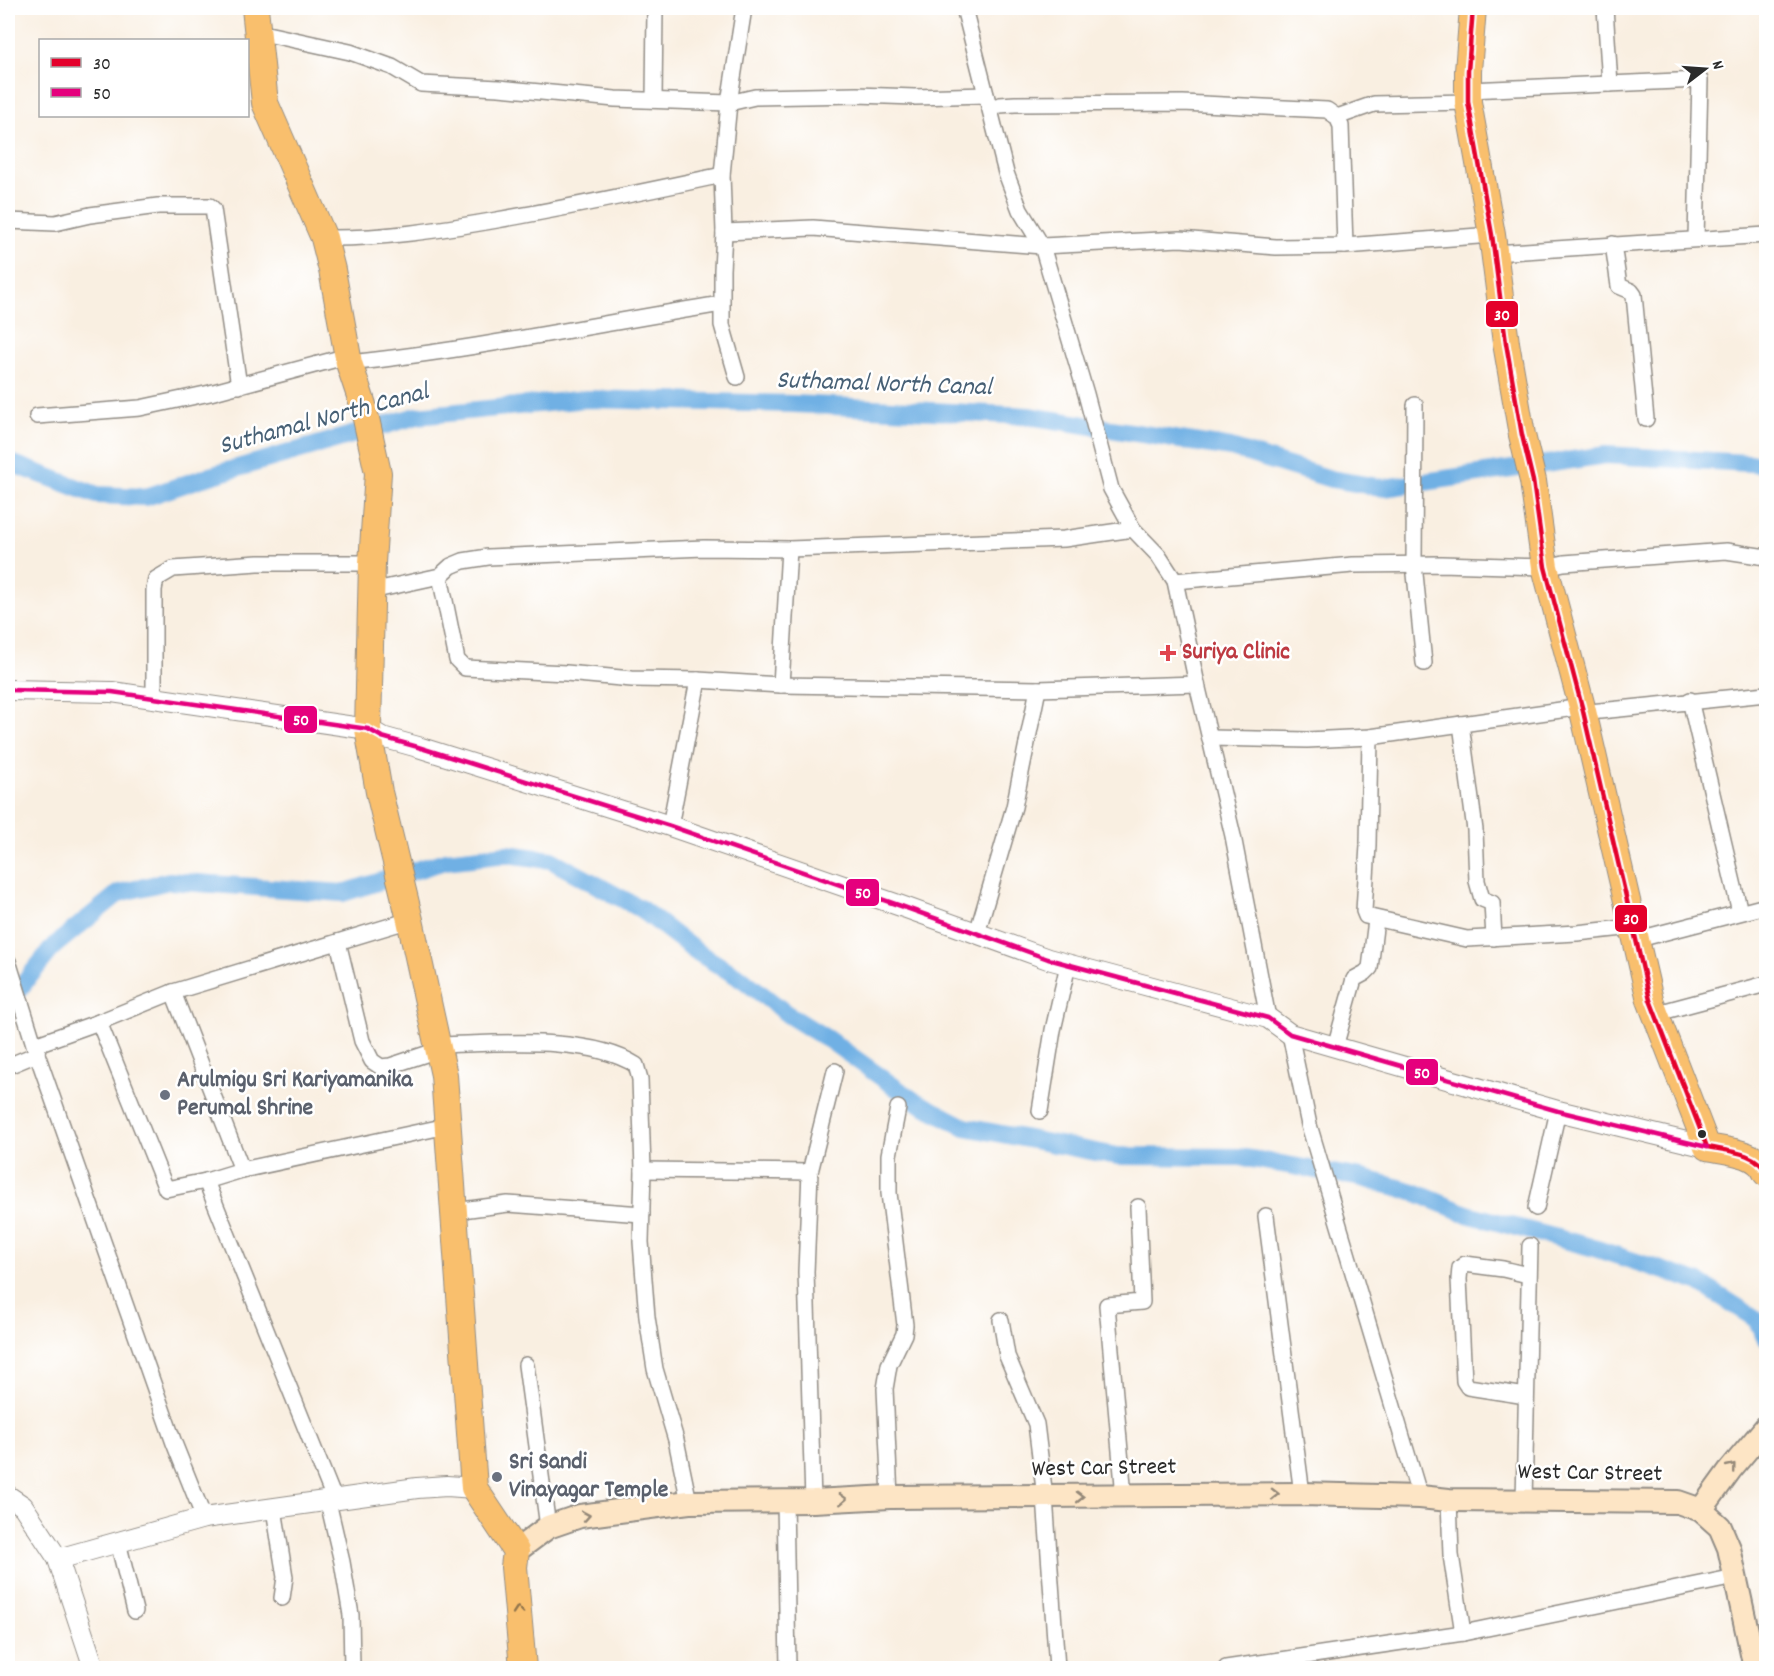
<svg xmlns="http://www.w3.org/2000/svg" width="1774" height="1676" viewBox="0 0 1774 1676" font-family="Dekko,sans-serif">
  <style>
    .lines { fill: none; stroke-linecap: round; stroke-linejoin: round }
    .canal { stroke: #70b0e4; stroke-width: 18 }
    .minor-casing { stroke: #928d86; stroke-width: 18 }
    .tertiary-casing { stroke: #928d86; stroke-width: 22 }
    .secondary-casing { stroke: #928d86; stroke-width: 26 }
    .primary-casing { stroke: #928d86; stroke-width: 28 }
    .minor { stroke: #fff; stroke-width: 15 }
    .tertiary { stroke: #fff; stroke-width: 20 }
    .secondary { stroke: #fde5c5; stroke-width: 22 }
    .primary { stroke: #f9bf6d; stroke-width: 26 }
    .bus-1-casing { stroke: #fff; stroke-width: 9 }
    .bus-2-casing { stroke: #fff; stroke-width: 9 }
    .bus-1 { stroke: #e4002b; stroke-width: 4.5 }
    .bus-2 { stroke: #e5007d; stroke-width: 4.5 }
    .oneway { stroke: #948878 }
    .oneway2 { stroke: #92754c }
    .health-dot { fill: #e0444e; stroke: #fff; stroke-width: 2 }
    .worship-dot { fill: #6b7280; stroke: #fff; stroke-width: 2 }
    .bus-dot { fill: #2b2b2b; stroke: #fff; stroke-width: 2 }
    .labels { text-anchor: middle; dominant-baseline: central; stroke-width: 5; stroke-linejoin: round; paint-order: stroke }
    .health-label { font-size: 24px; font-weight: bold; fill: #be3a42; stroke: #fff; text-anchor: start }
    .worship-label { font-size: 24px; font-weight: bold; fill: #5b616d; stroke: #fff; text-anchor: start }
    .street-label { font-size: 24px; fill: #2b2b2b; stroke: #fff }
    .water-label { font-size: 26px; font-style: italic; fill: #476075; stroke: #fff }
    .line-badge { stroke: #fff; stroke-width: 2 }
    .badge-label { font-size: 16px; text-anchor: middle; font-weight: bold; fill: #fff }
  </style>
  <rect width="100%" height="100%" fill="#fff"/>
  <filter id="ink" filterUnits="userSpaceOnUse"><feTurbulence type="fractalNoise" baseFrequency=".0167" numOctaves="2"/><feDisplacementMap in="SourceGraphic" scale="12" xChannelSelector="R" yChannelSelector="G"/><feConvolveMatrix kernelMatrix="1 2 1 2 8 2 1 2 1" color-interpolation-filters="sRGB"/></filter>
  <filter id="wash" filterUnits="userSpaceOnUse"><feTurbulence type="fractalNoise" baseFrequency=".008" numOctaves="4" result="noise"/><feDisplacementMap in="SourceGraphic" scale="24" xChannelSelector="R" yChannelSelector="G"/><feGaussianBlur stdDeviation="1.35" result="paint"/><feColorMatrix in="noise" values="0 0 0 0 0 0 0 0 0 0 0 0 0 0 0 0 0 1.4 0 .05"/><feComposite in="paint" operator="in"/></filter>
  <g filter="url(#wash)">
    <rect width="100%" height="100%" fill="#f9efe1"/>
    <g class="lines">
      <g class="canal">
        <polyline points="8,462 97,495 146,497 203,478 417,416 587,399 794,404 1029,416 1231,448 1331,479 1384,488 1606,455 1766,464"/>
        <polyline points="8,1003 54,946 119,893 169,881 343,893 445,861 507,854 551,860 641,909 697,952 745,981 787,1014 829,1040 913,1100 965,1127 1117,1156 1240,1157 1362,1178 1414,1192 1467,1214 1591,1247 1698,1282 1755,1318 1766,1338"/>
      </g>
    </g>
  </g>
  <g filter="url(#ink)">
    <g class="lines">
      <defs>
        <g id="minor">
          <polyline points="964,8 1006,173 1020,210 1042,246 1086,394 1111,489 1133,529 1158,555 1175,581 1197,684 1233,836 1268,1018"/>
          <polyline points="1605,8 1610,84"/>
          <polyline points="258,32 350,52 392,67 421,84 499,88 615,99 729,103 755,97 857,95 915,97 986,95"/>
          <polyline points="1468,90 1700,80 1696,238"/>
          <polyline points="654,100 655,8"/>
          <polyline points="990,108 1000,105 1015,104 1183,103 1327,110 1337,117 1341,126 1345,246"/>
          <polyline points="1337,117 1374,104 1468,102"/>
          <polyline points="8,221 55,223 90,215 158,206 210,206 213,209 239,386"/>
          <polyline points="724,232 813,228 1042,246 1180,239 1276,247 1345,246 1492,235"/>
          <path d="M324,238C381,239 440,230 497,220C573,207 647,191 722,175"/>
          <polyline points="1613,244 1619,286 1631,291 1634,295 1646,419"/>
          <polyline points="1494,253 1766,235"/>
          <path d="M349,363C474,350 597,324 721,304"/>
          <polyline points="737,377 722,325 722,270 724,232 722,175 729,103 744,8"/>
          <polyline points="1415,405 1414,564 1424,663"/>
          <polyline points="37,416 140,408 210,393 348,356"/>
          <polyline points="440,576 457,660 465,668 566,673 632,679 698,680 781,685 1038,689 1197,684"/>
          <polyline points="1175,581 1353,565 1441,564 1545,567 1564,563 1726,551 1766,557"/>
          <polyline points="371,591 440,576 451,566 463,561 488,557 704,548 789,549 1064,539 1133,529"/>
          <polyline points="781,685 789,549"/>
          <polyline points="154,698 154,590 156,579 173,569 258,563 372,563"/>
          <polyline points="1690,700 1740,912"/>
          <polyline points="1583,711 1590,712 1766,694"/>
          <polyline points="1461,724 1475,830 1477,881 1482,899 1492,903 1494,938"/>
          <polyline points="1370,737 1368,845 1364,911 1366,916 1467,939 1577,933 1633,927"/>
          <polyline points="1210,738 1307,740 1370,737 1582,707"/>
          <polyline points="670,826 698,680"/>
          <polyline points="977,933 1014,807 1038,689"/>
          <polyline points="1635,940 1766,906"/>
          <polyline points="338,942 362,1041 372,1061 381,1067 390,1066 438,1050"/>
          <polyline points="8,961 37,1054 174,1443 204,1518"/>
          <polyline points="1654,1014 1766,984"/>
          <polyline points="99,1022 173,992"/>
          <polyline points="1290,1034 1309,1125 1420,1497"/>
          <path d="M437,1045C494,1044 587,1034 636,1065L640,1079L643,1170L641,1242L647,1317L655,1369L676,1440L689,1502"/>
          <polyline points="1335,1047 1354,979 1365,973 1370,968 1376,920"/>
          <polyline points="8,1066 37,1054 38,1045 43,1042 99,1022 166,1189 206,1181 242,1170 173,992 410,920"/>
          <polyline points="1040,1111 1053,1030 1068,965"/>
          <polyline points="242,1170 447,1126"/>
          <polyline points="643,1170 810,1172"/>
          <polyline points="206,1181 335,1501"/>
          <polyline points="1536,1208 1558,1111"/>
          <polyline points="454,1211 508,1204 642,1214"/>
          <polyline points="1266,1216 1302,1494"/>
          <polyline points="1001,1320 1007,1356 1036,1424 1045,1497 1057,1668"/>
          <polyline points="526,1365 548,1527"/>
          <polyline points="1526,1396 1468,1387 1464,1381 1459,1279 1460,1268 1465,1264 1503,1269 1528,1275"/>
          <polyline points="1124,1496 1107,1305 1142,1302 1138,1207"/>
          <polyline points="890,1497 885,1389 889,1365 904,1334 905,1325 889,1193 889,1155 898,1108"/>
          <polyline points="785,1500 788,1668"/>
          <polyline points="1524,1500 1530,1246"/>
          <polyline points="813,1501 806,1272 810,1172 835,1071"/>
          <polyline points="328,1502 342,1562 351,1615 352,1668"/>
          <polyline points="274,1509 285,1577 282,1598"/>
          <polyline points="118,1542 135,1611"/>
          <polyline points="1463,1633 1735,1577"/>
          <polyline points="1226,1668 1463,1633 1451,1555 1449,1500"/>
        </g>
        <g id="tertiary">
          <polyline points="8,690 112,692 368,729 382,737 418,747 670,826 901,906 1048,959 1268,1018 1290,1034 1558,1111 1707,1147"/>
          <polyline points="8,1496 23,1506 58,1559 94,1668"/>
          <polyline points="58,1559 204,1518 417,1488 447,1486 474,1488"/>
        </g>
        <g id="secondary">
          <polyline points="1701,1510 1730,1470 1766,1427"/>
          <polyline points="516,1551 548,1527 580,1516 689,1502 813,1501 890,1497 1302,1494 1420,1497 1449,1500 1678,1502 1701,1510 1720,1527 1729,1548 1755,1668"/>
        </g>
        <g id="primary">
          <polyline points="255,8 265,103 324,238 332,270 349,363 363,405 378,473 372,563 368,729 379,792 410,920 444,1075 474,1488 516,1551 514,1567 523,1668"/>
          <path d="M1473,8L1468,71V102L1492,235L1506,343L1522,435L1533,481L1545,567L1582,707L1650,1000L1707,1147C1727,1151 1758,1152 1766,1173"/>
        </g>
      </defs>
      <use href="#minor" class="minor-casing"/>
      <use href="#tertiary" class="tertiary-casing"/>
      <use href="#secondary" class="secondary-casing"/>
      <use href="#primary" class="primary-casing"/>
      <use href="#minor" class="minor"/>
      <use href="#tertiary" class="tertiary"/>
      <use href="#secondary" class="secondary"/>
      <use href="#primary" class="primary"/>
      <defs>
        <path id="bus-1" d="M1473,8L1468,71V102L1492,235L1506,343L1522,435L1533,481L1545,567L1582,707L1650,1000L1707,1147C1727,1151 1758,1152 1766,1173"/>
        <polyline id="bus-2" points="8,690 112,692 368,729 382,737 418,747 670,826 901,906 1048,959 1268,1018 1290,1034 1558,1111 1707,1147"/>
      </defs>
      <use href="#bus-1" class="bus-1-casing"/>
      <use href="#bus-2" class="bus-2-casing"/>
      <use href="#bus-1" class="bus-1"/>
      <use href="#bus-2" class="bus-2"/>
    </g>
    <defs><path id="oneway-chevron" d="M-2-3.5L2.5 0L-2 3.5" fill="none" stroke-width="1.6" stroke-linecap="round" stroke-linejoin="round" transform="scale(1.5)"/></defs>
    <g class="oneway">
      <use href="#oneway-chevron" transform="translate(1732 1467) rotate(-51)"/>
      <use href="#oneway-chevron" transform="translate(1275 1494) rotate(-1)"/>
      <use href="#oneway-chevron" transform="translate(1080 1497) rotate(-1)"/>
      <use href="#oneway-chevron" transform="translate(843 1499) rotate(-2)"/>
      <use href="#oneway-chevron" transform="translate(586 1516) rotate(-10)"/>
    </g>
    <use class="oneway2" href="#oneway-chevron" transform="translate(518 1610) rotate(-95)"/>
  </g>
  <path class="health-dot" d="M1165 644h6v6h6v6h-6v6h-6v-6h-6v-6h6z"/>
  <g class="worship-dot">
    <circle cx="165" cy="1095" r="6"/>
    <circle cx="497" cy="1477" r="6"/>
  </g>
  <circle class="bus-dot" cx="1702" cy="1134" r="5"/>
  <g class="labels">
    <g class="health-label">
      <text x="1182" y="653">Suriya Clinic</text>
    </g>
    <g class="worship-label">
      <text x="177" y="1081">Arulmigu Sri Kariyamanika<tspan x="177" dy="28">Perumal Shrine</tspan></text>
      <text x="509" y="1463">Sri Sandi<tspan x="509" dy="28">Vinayagar Temple</tspan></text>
    </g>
    <g class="street-label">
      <text transform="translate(1104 1469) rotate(-1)">West Car Street</text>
      <text transform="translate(1590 1474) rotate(1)">West Car Street</text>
    </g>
    <g class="water-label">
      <text transform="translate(884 385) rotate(2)">Suthamal North Canal</text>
      <text transform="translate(324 420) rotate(-15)">Suthamal North Canal</text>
    </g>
  </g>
  <g class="line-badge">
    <rect x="1485" y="300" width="34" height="28" rx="6" fill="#e4002b"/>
    <rect x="283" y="705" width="35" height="29" rx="6" fill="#e5007d"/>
    <rect x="845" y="878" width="35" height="29" rx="6" fill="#e5007d"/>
    <rect x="1614" y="904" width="34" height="29" rx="6" fill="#e4002b"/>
    <rect x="1405" y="1058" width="34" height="28" rx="6" fill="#e5007d"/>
  </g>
  <g class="badge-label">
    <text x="1502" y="320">30</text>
    <text x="301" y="725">50</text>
    <text x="863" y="898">50</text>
    <text x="1631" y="924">30</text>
    <text x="1422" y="1078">50</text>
  </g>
  <rect width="1774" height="1676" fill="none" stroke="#fff" stroke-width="30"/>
  <rect x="39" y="39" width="210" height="78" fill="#ffffff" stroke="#aaaaaa" stroke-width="1.5"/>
  <rect x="51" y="58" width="30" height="9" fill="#e4002b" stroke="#aaaaaa" stroke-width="1.5"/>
  <text x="93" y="69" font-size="18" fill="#2b2b2b">30</text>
  <rect x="51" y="88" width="30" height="9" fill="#e5007d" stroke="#aaaaaa" stroke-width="1.5"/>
  <text x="93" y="99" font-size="18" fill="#2b2b2b">50</text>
  <g transform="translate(1705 69) rotate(73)" stroke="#ffffff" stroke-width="4.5" paint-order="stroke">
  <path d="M0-4.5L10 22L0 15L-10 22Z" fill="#2b2b2b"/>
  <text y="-9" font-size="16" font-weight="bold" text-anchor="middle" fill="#2b2b2b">N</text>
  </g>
</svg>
